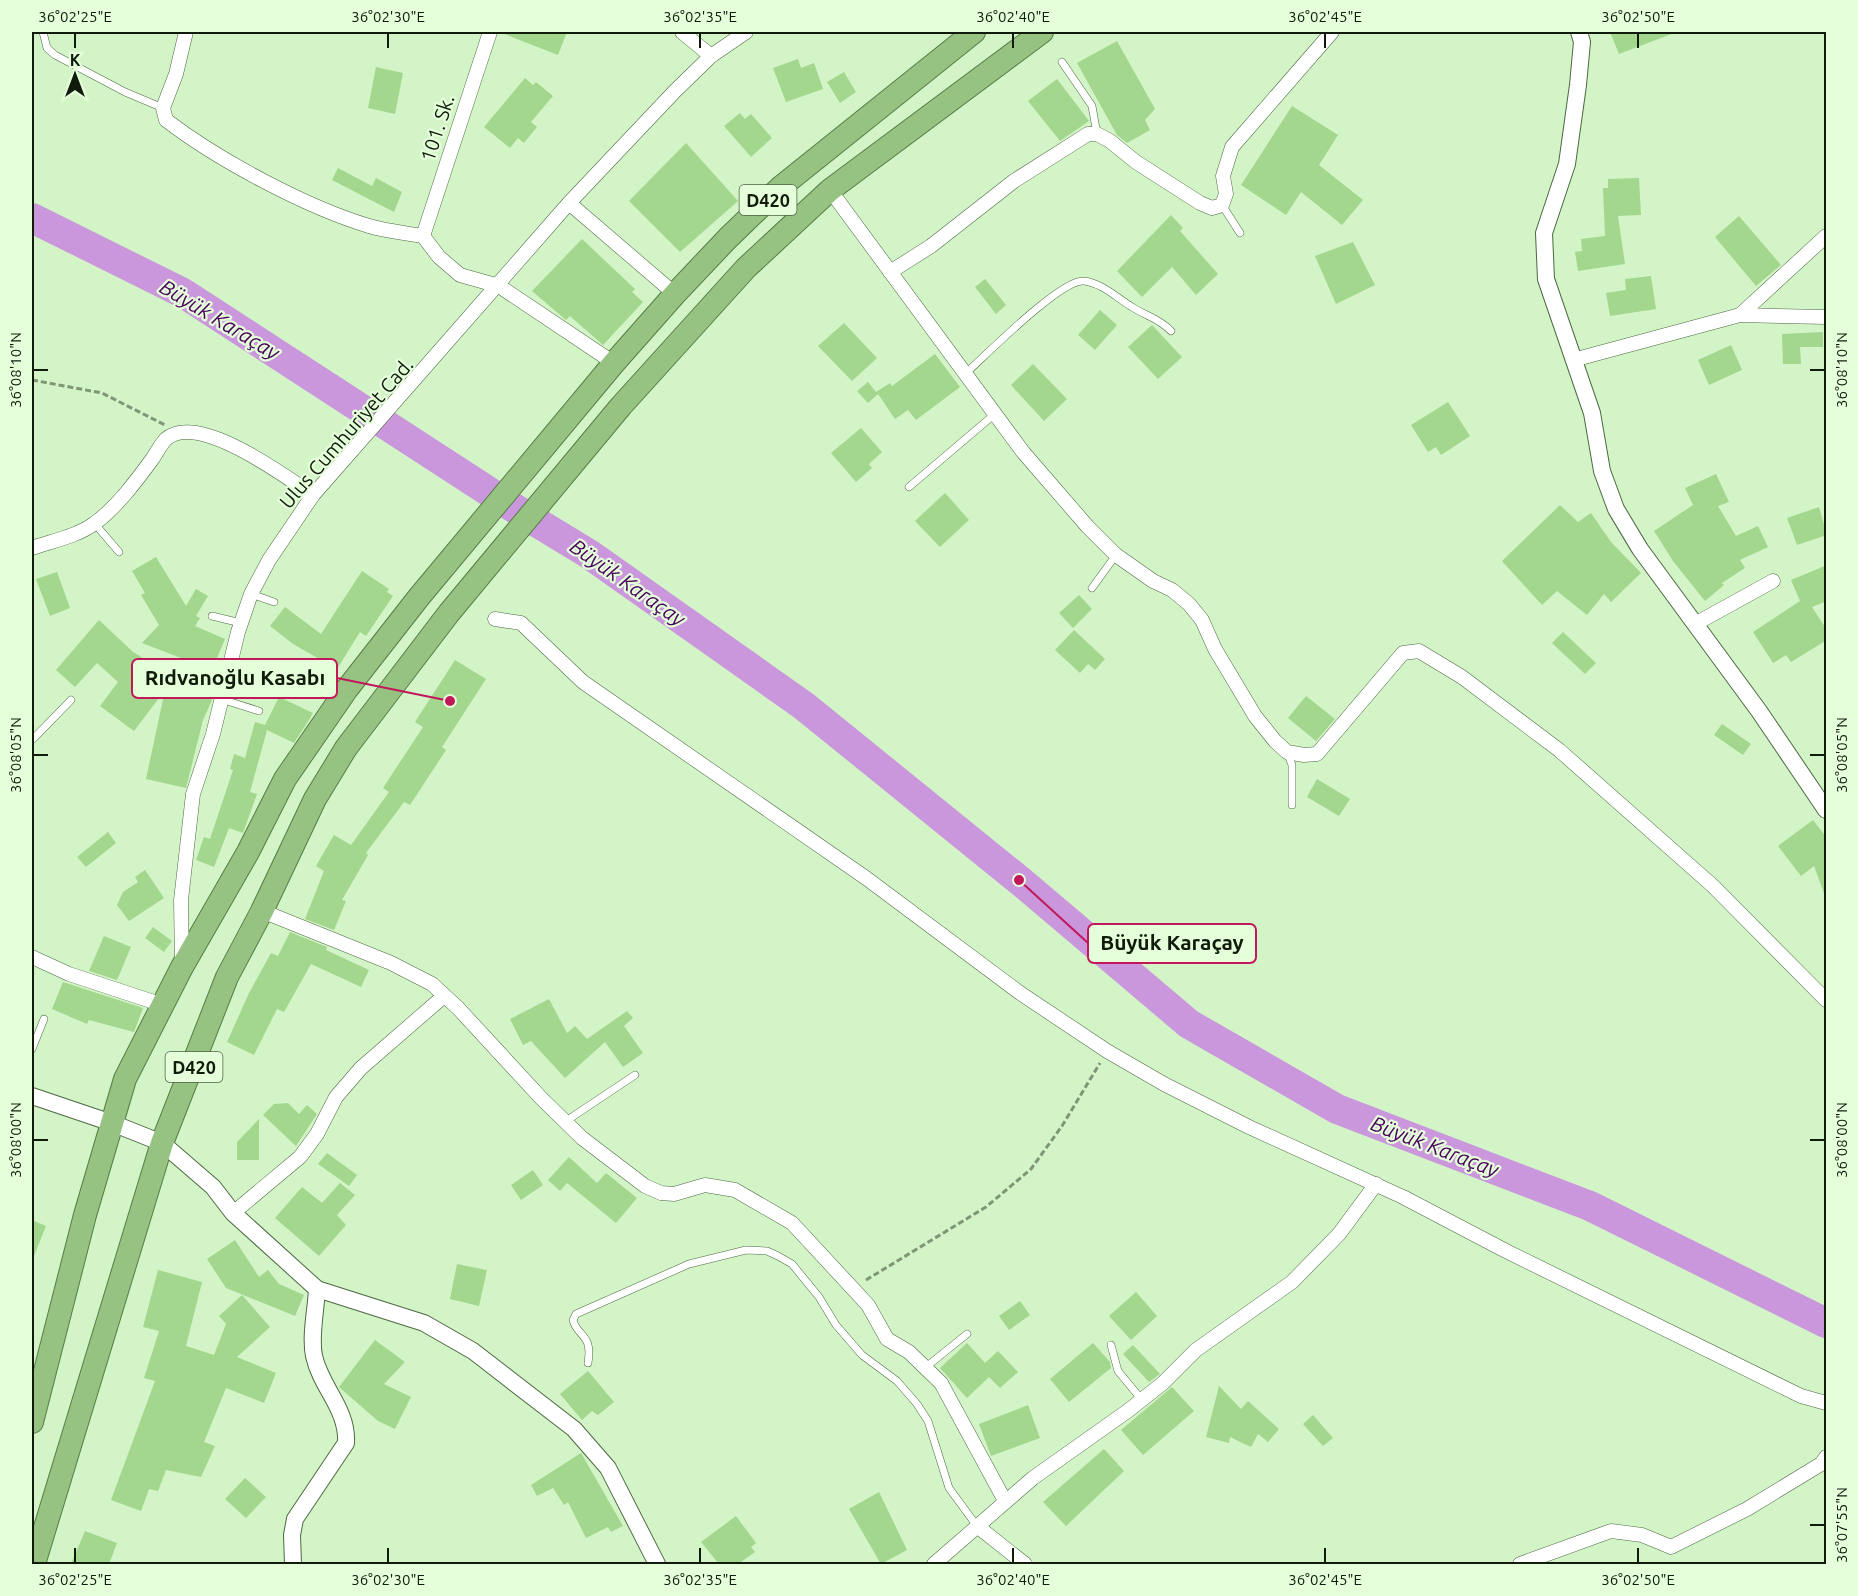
<svg xmlns="http://www.w3.org/2000/svg" width="1858" height="1596" viewBox="0 0 1858 1596" font-family="Ubuntu,sans-serif">
  <style>
    .lines { fill: none; stroke-linecap: round; stroke-linejoin: round }
    .river { stroke: #ca96dc; stroke-width: 30 }
    .building { fill: #a3d78d }
    .service-casing { stroke: #4d6942; stroke-width: 8 }
    .minor-casing { stroke: #4d6942; stroke-width: 15 }
    .tertiary-casing { stroke: #4d6942; stroke-width: 18 }
    .trunk-casing { stroke: #567e44; stroke-width: 24 }
    .path { stroke: #7f9676; stroke-width: 3; stroke-dasharray: 6 3; stroke-linecap: butt }
    .service { stroke: #fff; stroke-width: 7 }
    .minor { stroke: #fff; stroke-width: 14 }
    .tertiary { stroke: #fff; stroke-width: 16 }
    .trunk { stroke: #96c282; stroke-width: 22 }
    .ticks { fill: none; stroke: #101b0b; stroke-width: 2 }
    .labels { text-anchor: middle; dominant-baseline: central; stroke-width: 4.5; stroke-linejoin: round; paint-order: stroke }
    .shield { fill: #e5ffdb; stroke: #505f49; stroke-width: 1.5 }
    .shield-label { font-size: 18px; font-weight: bold; fill: #101b0b }
    .street-label { font-size: 20px; fill: #101b0b; stroke: #e5ffdb }
    .water-label { font-size: 21px; font-style: italic; fill: #49035c; stroke: #e5ffdb }
    .leader { fill: none; stroke: #c2185b; stroke-width: 2 }
    .callout-dot { fill: #c2185b; stroke: #e5ffdb; stroke-width: 2 }
    .callout { fill: #e5ffdb; stroke: #c2185b; stroke-width: 2 }
    .callout-label { font-size: 21px; text-anchor: middle; font-weight: bold; fill: #101b0b }
    .neatline { fill: none; stroke: #101b0b; stroke-width: 2 }
    .ticks-label { font-size: 15px; text-anchor: middle; fill: #101b0b }
  </style>
  <rect width="100%" height="100%" fill="#d3f4c7"/>
  <g class="lines">
    <polyline class="river" points="32,218 183,293 528,517 589,554 804,706 1019,880 1189,1024 1337,1109 1590,1206 1826,1323"/>
  </g>
  <g class="building">
    <polygon points="499,32 567,32 558,55"/>
    <polygon points="1610,32 1674,32 1674,33 1619,54"/>
    <polygon points="1117,41 1155,109 1145,120 1150,130 1127,143 1117,135 1077,63"/>
    <polygon points="798,59 801,68 814,63 823,89 786,102 773,68"/>
    <polygon points="376,67 403,73 395,114 368,108"/>
    <polygon points="844,72 856,92 840,103 827,82"/>
    <polygon points="525,78 533,85 536,82 553,96 531,122 537,127 524,143 518,138 510,148 484,127"/>
    <polygon points="1057,79 1089,121 1060,141 1028,101"/>
    <polygon points="1292,106 1338,135 1319,165 1363,200 1342,225 1301,192 1286,215 1241,185"/>
    <polygon points="740,113 745,119 751,114 772,138 751,157 724,126"/>
    <polygon points="686,143 738,201 680,252 629,201"/>
    <polygon points="338,168 372,186 376,178 402,192 394,212 332,180"/>
    <polygon points="1639,178 1641,215 1618,216 1625,264 1578,271 1575,252 1582,251 1581,239 1605,236 1603,188 1608,188 1608,179"/>
    <polygon points="1171,215 1183,228 1180,231 1218,274 1196,295 1172,267 1142,297 1117,271"/>
    <polygon points="1739,216 1781,265 1756,286 1715,237"/>
    <polygon points="582,239 635,289 632,292 643,302 603,345 570,316 566,320 532,291"/>
    <polygon points="1353,242 1375,285 1336,304 1315,256"/>
    <polygon points="1651,276 1656,309 1610,316 1606,293 1626,290 1625,279"/>
    <polygon points="985,279 1006,305 996,314 975,287"/>
    <polygon points="1100,310 1117,325 1095,350 1078,335"/>
    <polygon points="844,323 877,358 852,381 818,346"/>
    <polygon points="1152,325 1182,357 1158,379 1128,347"/>
    <polygon points="1823,332 1823,347 1800,347 1801,364 1783,364 1782,334"/>
    <polygon points="1731,345 1742,370 1709,385 1698,360"/>
    <polygon points="935,354 960,387 916,420 908,410 895,419 878,394 868,403 857,391 868,382 876,392 890,383 892,386"/>
    <polygon points="1033,364 1067,399 1044,421 1011,385"/>
    <polygon points="1448,402 1470,436 1441,455 1436,447 1428,452 1411,425"/>
    <polygon points="861,428 882,452 869,464 872,468 856,482 831,453"/>
    <polygon points="1716,474 1729,502 1718,506 1736,536 1758,526 1768,547 1740,560 1745,568 1722,583 1724,585 1705,601 1673,561 1654,531 1693,505 1685,488"/>
    <polygon points="945,493 969,520 940,547 915,521"/>
    <polygon points="1560,505 1578,522 1591,513 1611,542 1641,573 1611,602 1604,594 1587,615 1557,591 1542,605 1502,561"/>
    <polygon points="1819,507 1827,535 1797,545 1787,518"/>
    <polygon points="156,557 186,606 196,589 208,596 196,616 200,618 195,626 225,639 212,670 142,643 159,625 141,595 145,593 132,571"/>
    <polygon points="1827,565 1827,601 1812,607 1827,630 1827,640 1791,662 1786,655 1773,663 1753,632 1800,601 1791,580"/>
    <polygon points="362,571 389,589 387,592 393,596 366,636 360,632 337,669 293,644 270,626 285,607 321,634"/>
    <polygon points="57,572 70,608 50,616 36,579"/>
    <polygon points="1079,595 1092,609 1073,628 1059,613"/>
    <polygon points="99,620 133,652 212,700 203,720 186,788 146,779 165,690 134,731 100,706 118,682 97,663 75,687 56,670"/>
    <polygon points="1074,630 1105,659 1095,670 1088,664 1080,673 1055,650"/>
    <polygon points="1563,632 1596,663 1585,674 1552,643"/>
    <polygon points="455,660 486,679 442,747 446,750 410,805 404,802 366,853 368,855 342,900 346,901 334,930 305,919 324,871 316,866 334,835 351,845 389,792 383,788 423,727 415,722"/>
    <polygon points="1306,696 1335,719 1316,741 1288,718"/>
    <polygon points="279,697 313,713 309,720 294,743 267,730 250,792 257,794 243,833 229,828 214,867 196,860 204,837 210,839 233,770 230,769 234,754 245,758 255,722 265,725"/>
    <polygon points="1722,724 1751,744 1743,755 1714,735"/>
    <polygon points="1317,779 1350,799 1339,816 1307,797"/>
    <polygon points="1813,820 1827,838 1825,896 1814,866 1801,876 1778,846"/>
    <polygon points="108,832 116,843 86,867 77,857"/>
    <polygon points="145,870 164,898 129,921 117,905 123,892 138,882 135,877"/>
    <polygon points="153,927 172,941 164,952 145,938"/>
    <polygon points="290,932 327,947 326,950 369,970 361,987 311,964 284,1012 277,1009 254,1055 227,1042 249,993 271,953 278,956"/>
    <polygon points="104,936 131,947 117,980 89,971"/>
    <polygon points="63,982 143,1008 134,1032 89,1020 87,1024 52,1009"/>
    <polygon points="549,999 567,1033 575,1026 587,1039 627,1011 633,1018 624,1026 643,1053 623,1067 605,1042 565,1078 531,1041 523,1045 510,1019"/>
    <polygon points="288,1103 299,1114 307,1105 317,1114 296,1146 263,1115 274,1104"/>
    <polygon points="259,1119 259,1160 237,1160 237,1142"/>
    <polygon points="327,1153 357,1175 349,1186 318,1164"/>
    <polygon points="569,1157 597,1183 606,1173 637,1198 616,1223 567,1183 560,1191 548,1180"/>
    <polygon points="533,1170 543,1185 521,1200 511,1185"/>
    <polygon points="340,1183 355,1195 337,1215 346,1225 319,1256 275,1218 302,1187 322,1203"/>
    <polygon points="32,1220 46,1226 32,1261"/>
    <polygon points="235,1240 259,1277 268,1270 279,1284 304,1295 295,1316 226,1288 207,1259"/>
    <polygon points="457,1264 487,1270 479,1306 450,1299"/>
    <polygon points="158,1270 202,1282 186,1346 214,1355 226,1324 219,1316 242,1295 270,1327 237,1357 276,1373 264,1403 226,1388 204,1442 215,1446 201,1477 166,1470 158,1491 149,1489 141,1511 111,1500 155,1381 144,1378 159,1331 143,1327"/>
    <polygon points="1136,1292 1157,1316 1131,1340 1109,1316"/>
    <polygon points="1020,1301 1030,1315 1009,1330 999,1316"/>
    <polygon points="375,1340 405,1362 384,1384 411,1397 395,1429 378,1421 339,1387"/>
    <polygon points="967,1343 985,1363 998,1351 1018,1372 1000,1388 989,1377 967,1398 940,1368"/>
    <polygon points="1093,1343 1110,1362 1111,1368 1069,1402 1050,1379"/>
    <polygon points="1133,1345 1160,1374 1149,1382 1123,1354"/>
    <polygon points="588,1371 614,1402 598,1415 592,1411 582,1420 560,1394"/>
    <polygon points="1219,1386 1241,1409 1248,1401 1279,1429 1268,1442 1258,1434 1251,1447 1230,1437 1229,1443 1206,1437"/>
    <polygon points="1172,1387 1194,1411 1143,1455 1121,1430"/>
    <polygon points="1028,1405 1040,1438 991,1456 979,1424"/>
    <polygon points="1313,1415 1333,1438 1323,1446 1303,1424"/>
    <polygon points="1104,1449 1124,1471 1066,1526 1043,1502"/>
    <polygon points="581,1453 623,1526 611,1532 608,1527 586,1538 568,1502 564,1505 553,1488 537,1496 531,1485"/>
    <polygon points="245,1478 266,1497 246,1518 225,1499"/>
    <polygon points="879,1492 907,1550 881,1564 849,1509"/>
    <polygon points="736,1516 756,1543 751,1547 755,1552 738,1564 719,1564 701,1542"/>
    <polygon points="85,1531 117,1543 109,1564 71,1564"/>
  </g>
  <g class="lines">
    <defs>
      <g id="service">
        <polyline points="43,32 47,48 55,55 125,92 163,108"/>
        <polyline points="1062,62 1092,106 1097,134"/>
        <polyline points="1222,205 1240,233"/>
        <path d="M966,373C985,356 1062,278 1084,281C1102,283 1117,298 1132,307C1146,316 1160,319 1171,331"/>
        <polyline points="909,487 996,413"/>
        <polyline points="95,524 119,552"/>
        <polyline points="1092,588 1116,555"/>
        <polyline points="251,594 274,602"/>
        <polyline points="212,616 241,623"/>
        <polyline points="221,699 259,711"/>
        <polyline points="32,740 71,700"/>
        <polyline points="1287,752 1292,765 1292,805"/>
        <polyline points="32,1049 44,1019"/>
        <polyline points="566,1121 635,1075"/>
        <polyline points="1111,1345 1118,1371 1142,1400"/>
        <path d="M588,1363C593,1333 577,1337 573,1320L576,1314L689,1264L746,1250L767,1251L778,1256L792,1264L819,1297L836,1325L862,1355L897,1381L917,1404L928,1421L949,1488L977,1526"/>
        <polyline points="926,1367 967,1334"/>
      </g>
      <g id="minor">
        <path d="M186,32L176,74L163,108L166,120C218,160 306,207 369,226C386,231 405,233 423,236L439,257L460,275L499,286L614,363"/>
        <polyline points="682,32 711,56"/>
        <polyline points="830,190 1023,452 1087,526 1116,555 1153,581 1172,590 1189,604 1202,620 1215,649 1255,716 1275,741 1287,752 1304,755 1317,754 1403,653 1419,651 1462,677 1559,750 1713,886 1826,1000"/>
        <polyline points="569,203 675,294"/>
        <polyline points="423,236 490,32"/>
        <polyline points="890,272 931,246 1014,181 1088,134 1097,134 1110,141 1136,162 1200,203 1212,208 1222,205 1226,194 1223,176 1232,147 1332,32"/>
        <polyline points="1740,315 1826,236"/>
        <polyline points="1573,360 1740,315 1826,317"/>
        <path d="M32,548C52,541 78,536 95,523C117,507 137,480 153,458C157,452 161,444 166,439C198,411 286,477 313,495"/>
        <polyline points="495,619 521,623 583,682 866,878 1020,993 1107,1051 1164,1084 1249,1127 1403,1197 1506,1251 1801,1396 1826,1403"/>
        <polyline points="1695,624 1773,581"/>
        <polyline points="262,911 391,963 432,984 458,1008 541,1098 582,1138 645,1186 661,1193 674,1194 705,1185 735,1190 792,1223 868,1305 887,1339 909,1352 941,1383 1005,1501"/>
        <polyline points="32,957 69,974 163,1005"/>
        <polyline points="182,964 181,900 193,794 213,734 238,632 251,594 269,560 313,495 569,203 675,91 711,56 746,32"/>
        <polyline points="233,1213 300,1157 317,1134 336,1097 361,1068 444,996"/>
        <polyline points="977,1526 1025,1564"/>
        <polyline points="934,1564 1033,1478 1129,1410 1163,1383 1196,1350 1292,1282 1339,1234 1376,1184"/>
        <polyline points="1520,1564 1611,1531 1642,1535 1671,1547 1747,1509 1821,1464 1826,1457"/>
      </g>
      <g id="tertiary">
        <polyline points="1579,32 1582,42 1578,85 1567,164 1544,233 1546,279 1592,413 1602,471 1616,509 1640,549 1759,711 1826,810"/>
        <polyline points="32,1096 112,1123 162,1143 213,1187 233,1213 317,1289 424,1323 473,1351 574,1429 608,1468 657,1564"/>
        <path d="M293,1564L292,1535L295,1519L346,1443C348,1409 321,1388 314,1356C310,1336 316,1310 317,1289"/>
      </g>
      <g id="trunk">
        <polyline points="32,1422 85,1215 125,1079 182,967 248,852 285,779 347,689 419,597 614,363 675,294 728,238 782,186 974,32"/>
        <polyline points="34,1564 162,1143 227,977 262,911 315,799 346,748 449,613 621,406 746,268 830,190 1042,32"/>
      </g>
    </defs>
    <use href="#service" class="service-casing"/>
    <use href="#minor" class="minor-casing"/>
    <use href="#tertiary" class="tertiary-casing"/>
    <use href="#trunk" class="trunk-casing"/>
    <g class="path">
      <polyline points="32,380 102,393 165,425"/>
      <polyline points="866,1280 986,1207 1031,1169 1062,1126 1100,1063"/>
    </g>
    <use href="#service" class="service"/>
    <use href="#minor" class="minor"/>
    <use href="#tertiary" class="tertiary"/>
    <use href="#trunk" class="trunk"/>
  </g>
  <path class="ticks" d="M75,33V48M388,33V48M700,33V48M1013,33V48M1325,33V48M1638,33V48M33,370H48M1810,370H1825M33,755H48M1810,755H1825M33,1140H48M1810,1140H1825M1810,1525H1825M75,1548V1563M388,1548V1563M700,1548V1563M1013,1548V1563M1325,1548V1563M1638,1548V1563"/>
  <g class="labels">
    <g class="shield">
      <rect x="739.5" y="185" width="57" height="30" rx="4.5"/>
      <rect x="165.5" y="1052" width="57" height="30" rx="4.5"/>
    </g>
    <g class="shield-label">
      <text x="768" y="200">D420</text>
      <text x="194" y="1067">D420</text>
    </g>
    <g class="street-label">
      <text transform="translate(437 128) rotate(-72)">101. Sk.</text>
      <text transform="translate(346 433) rotate(-49)">Ulus Cumhuriyet Cad.</text>
    </g>
    <g class="water-label">
      <text transform="translate(220 319) rotate(31)">Büyük Karaçay</text>
      <text transform="translate(628 582) rotate(35)">Büyük Karaçay</text>
      <text transform="translate(1435 1146) rotate(21)">Büyük Karaçay</text>
    </g>
  </g>
  <path class="leader" d="M450 701L337 678M1019 880L1088 943"/>
  <g class="callout-dot">
    <circle cx="450" cy="701" r="6"/>
    <circle cx="1019" cy="880" r="6"/>
  </g>
  <g class="callout">
    <rect x="132" y="659" width="205" height="39" rx="6"/>
    <rect x="1088" y="924" width="168" height="39" rx="6"/>
  </g>
  <g class="callout-label">
    <text x="235" y="685">Rıdvanoğlu Kasabı</text>
    <text x="1172" y="950">Büyük Karaçay</text>
  </g>
  <rect width="1858" height="1596" fill="none" stroke="#e5ffdb" stroke-width="66"/>
  <g transform="translate(75 75)" stroke="#e5ffdb" stroke-width="4.5" paint-order="stroke">
  <path d="M0-4.5L10 22L0 15L-10 22Z" fill="#101b0b"/>
  <text y="-9" font-size="16" font-weight="bold" text-anchor="middle" fill="#101b0b">K</text>
  </g>
  <rect x="33" y="33" width="1792" height="1530" class="neatline"/>
  <g class="ticks-label">
    <text x="75" y="22">36°02'25"E</text>
    <text x="388" y="22">36°02'30"E</text>
    <text x="700" y="22">36°02'35"E</text>
    <text x="1013" y="22">36°02'40"E</text>
    <text x="1325" y="22">36°02'45"E</text>
    <text x="1638" y="22">36°02'50"E</text>
    <text transform="translate(16 370) rotate(-90)" y="5">36°08'10"N</text>
    <text transform="translate(1842 370) rotate(-90)" y="5">36°08'10"N</text>
    <text transform="translate(16 755) rotate(-90)" y="5">36°08'05"N</text>
    <text transform="translate(1842 755) rotate(-90)" y="5">36°08'05"N</text>
    <text transform="translate(16 1140) rotate(-90)" y="5">36°08'00"N</text>
    <text transform="translate(1842 1140) rotate(-90)" y="5">36°08'00"N</text>
    <text transform="translate(1842 1525) rotate(-90)" y="5">36°07'55"N</text>
    <text x="75" y="1585">36°02'25"E</text>
    <text x="388" y="1585">36°02'30"E</text>
    <text x="700" y="1585">36°02'35"E</text>
    <text x="1013" y="1585">36°02'40"E</text>
    <text x="1325" y="1585">36°02'45"E</text>
    <text x="1638" y="1585">36°02'50"E</text>
  </g>
</svg>
